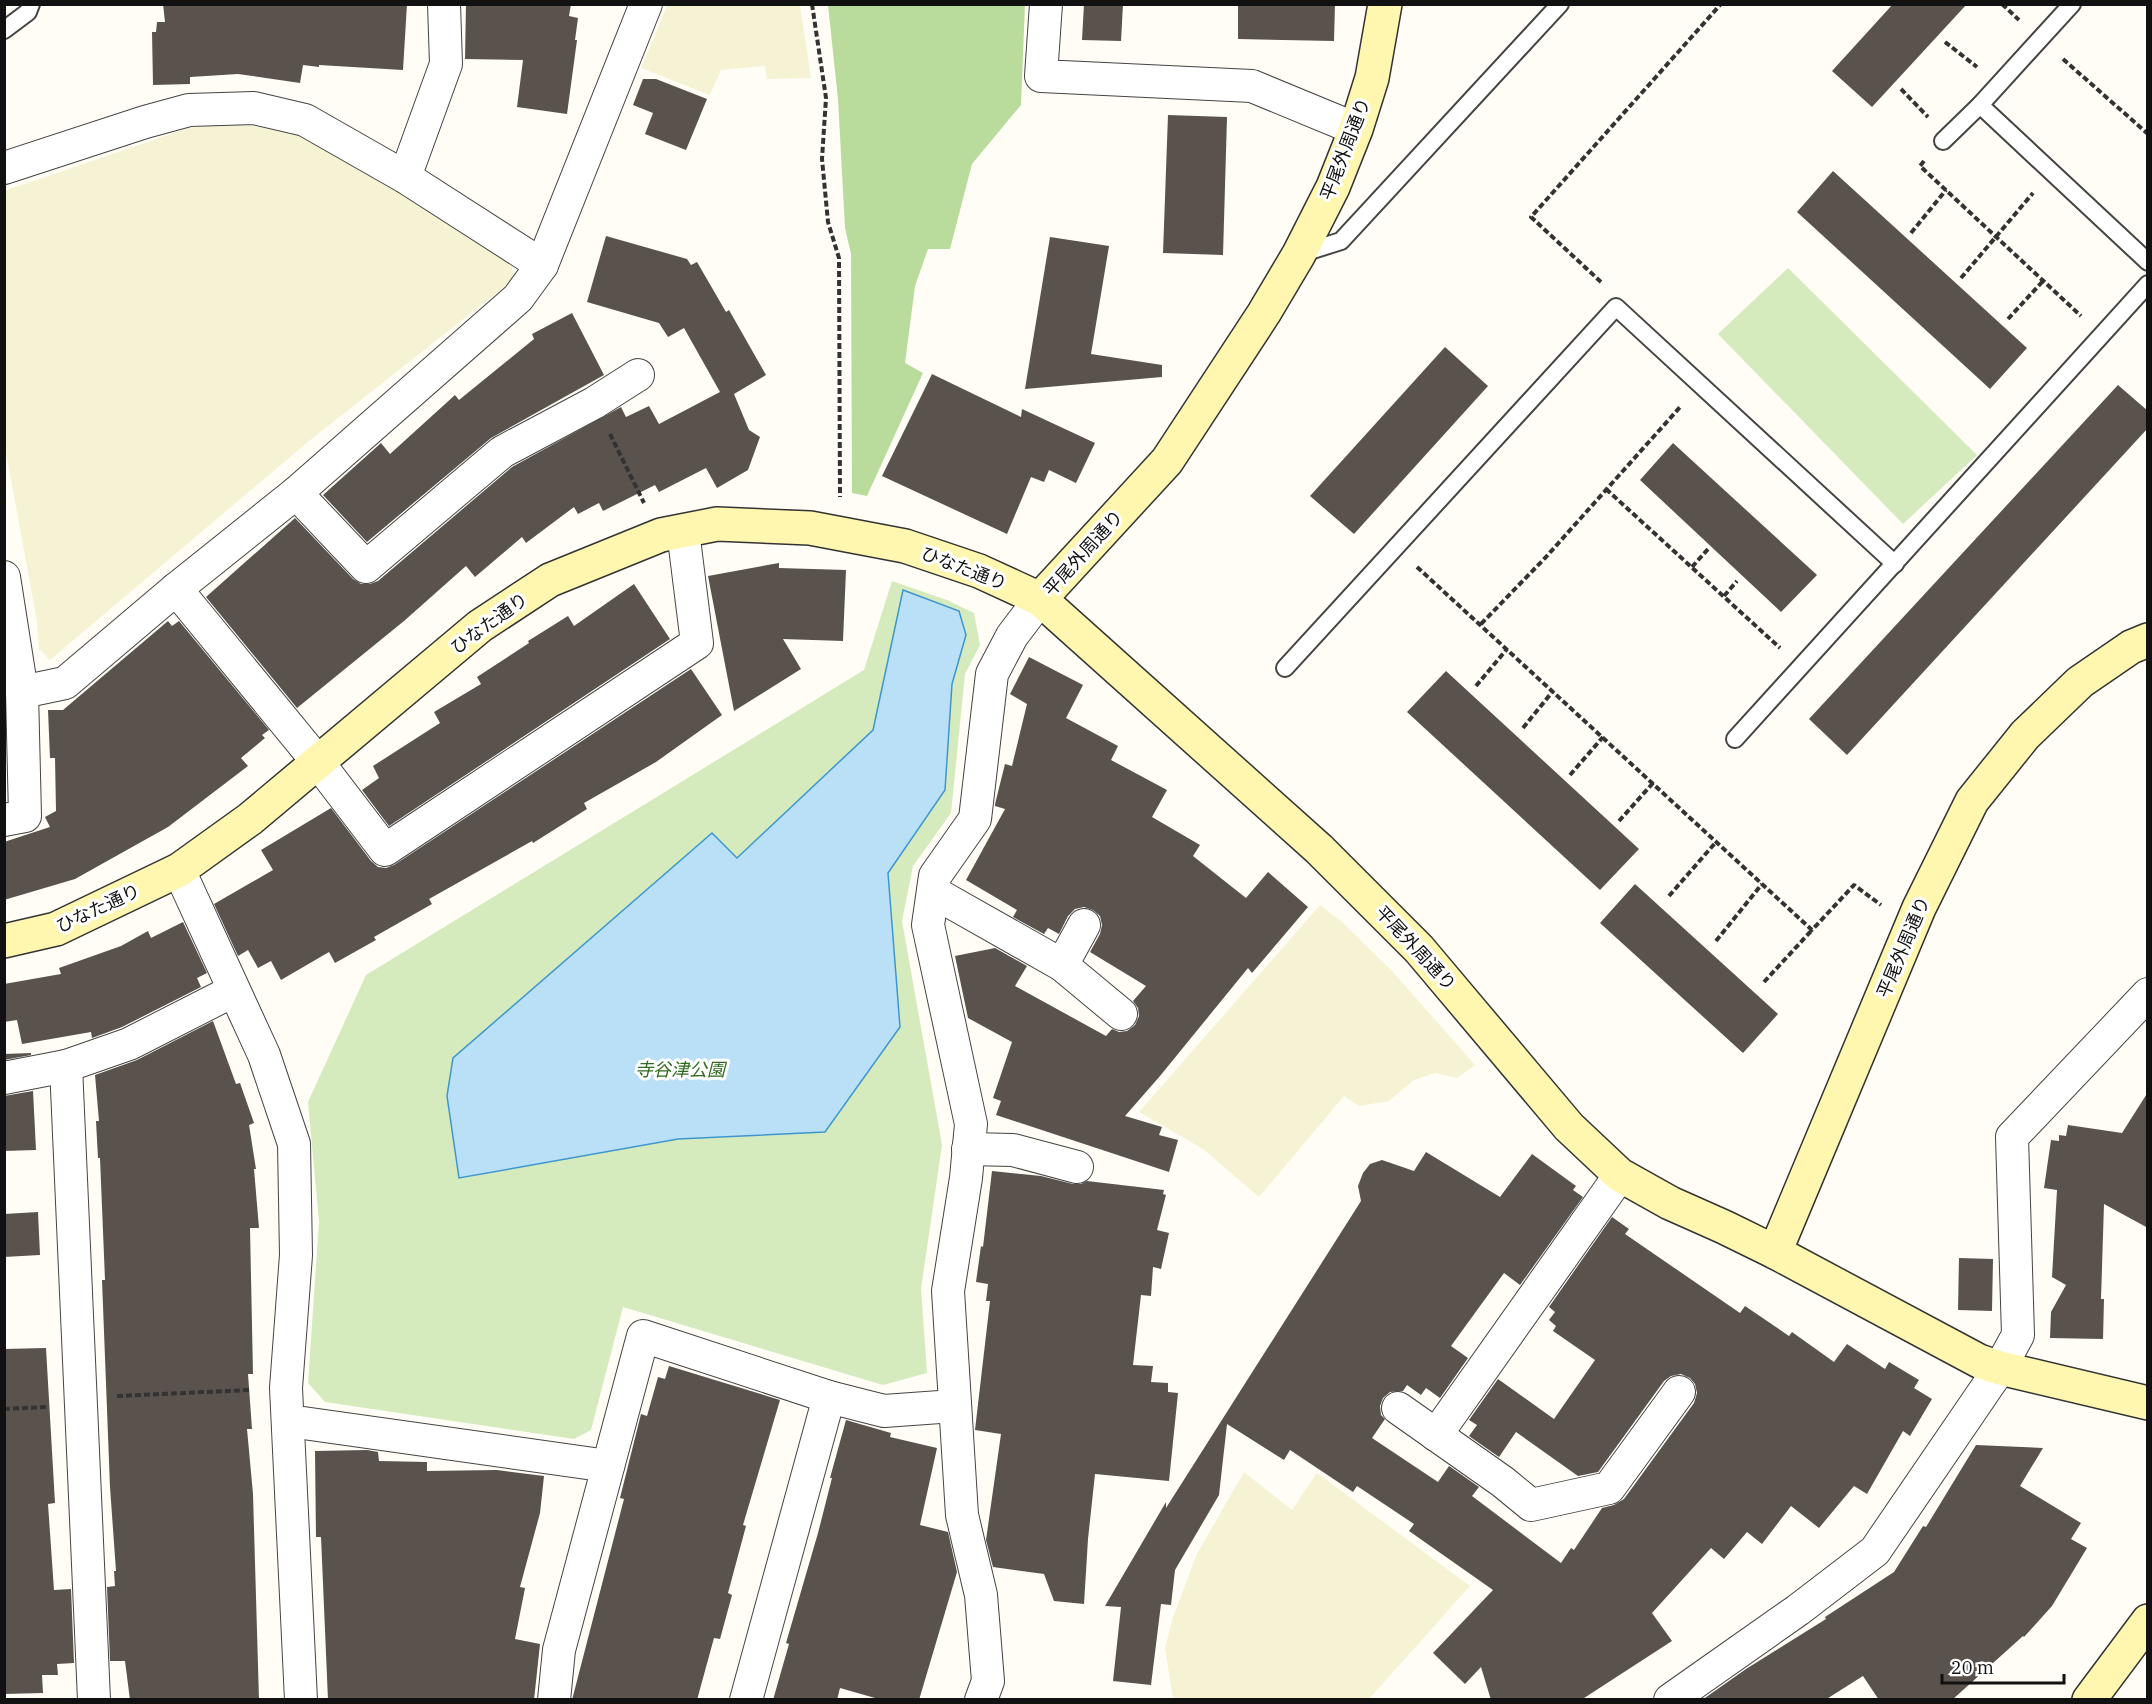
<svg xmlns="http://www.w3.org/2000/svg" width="2152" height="1704" viewBox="0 0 2152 1704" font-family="'IBM Plex Serif','Noto Sans JP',serif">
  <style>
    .farmland { fill: #f6f3d4 }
    .green { fill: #d5ebbd }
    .forest { fill: #b9dc9c }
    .water { fill: #b9e0f7; stroke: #3f96cf; stroke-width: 1.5 }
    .building { fill: #5a524d }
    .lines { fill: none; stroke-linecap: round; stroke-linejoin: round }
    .lane-casing { stroke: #444; stroke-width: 20 }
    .street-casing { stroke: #444; stroke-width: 34 }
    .secondary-casing { stroke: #333; stroke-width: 36 }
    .path { stroke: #333; stroke-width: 4; stroke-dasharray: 6 3; stroke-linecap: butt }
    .lane { stroke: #fff; stroke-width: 16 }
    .street { stroke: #fff; stroke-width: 32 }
    .secondary { stroke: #fff6b0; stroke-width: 33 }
    .labels { text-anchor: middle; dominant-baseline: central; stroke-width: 6; stroke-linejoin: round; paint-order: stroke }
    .street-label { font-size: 18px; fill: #111; stroke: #fff }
    .park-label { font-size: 18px; font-style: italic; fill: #2f6b1f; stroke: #fff }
  </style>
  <rect width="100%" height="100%" fill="#fffdf5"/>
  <g class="farmland">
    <polygon points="668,4 800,5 811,78 767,79 765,66 721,70 710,95 641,68"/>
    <polygon points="248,121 297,132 510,256 514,279 309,441 50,660 39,649 37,621 5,447 4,191 188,128"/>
    <polygon points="1320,905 1341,921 1392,971 1475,1065 1457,1078 1435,1073 1414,1080 1389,1101 1359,1106 1344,1096 1259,1197 1203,1149 1139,1112"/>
    <polygon points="1244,1472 1292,1510 1317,1473 1470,1586 1369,1699 1173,1699 1165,1648 1173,1617 1197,1554"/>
  </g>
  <g class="green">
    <polygon points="1788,268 1977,455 1903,524 1718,334"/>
    <polygon points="892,581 947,600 974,613 980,645 965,674 951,813 913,866 902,921 942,1145 921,1289 927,1373 883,1385 623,1307 591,1430 574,1439 325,1402 308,1383 319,1222 308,1102 366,975 864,670"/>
  </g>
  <polygon class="forest" points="828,5 1025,5 1021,105 972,164 950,249 928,249 915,286 905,363 923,373 867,496 852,493 851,254 845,228 838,99"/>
  <polygon class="water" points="903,590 959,611 966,635 952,684 945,790 888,873 900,1027 825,1132 678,1139 459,1178 447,1096 453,1058 712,833 737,858 873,730"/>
  <g class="building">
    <polygon points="163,4 407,4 403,70 319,65 319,67 303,65 300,83 238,74 190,77 190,84 153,85 152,32 156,32 157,22 165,22"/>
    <polygon points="466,4 571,4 569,16 578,18 575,40 577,40 567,114 517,107 523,60 465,59"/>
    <polygon points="1084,4 1123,4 1121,41 1082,40"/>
    <polygon points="1238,4 1335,4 1334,41 1238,39"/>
    <polygon points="1893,4 1967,4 1872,107 1832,71"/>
    <polygon points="643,79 656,79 707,99 686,150 645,134 653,113 633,105"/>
    <polygon points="1168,115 1227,117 1223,255 1163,253"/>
    <polygon points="1833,171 2027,348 1990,389 1797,212"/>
    <polygon points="606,236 687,259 691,265 697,262 726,312 729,310 766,375 734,394 749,430 760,437 748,470 717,488 706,468 659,492 655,485 603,511 599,503 578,514 574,507 526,543 522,537 475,577 466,566 404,621 297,708 206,597 295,518 353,579 361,584 370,584 378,581 512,467 621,407 626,417 649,406 659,424 720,392 684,328 668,337 659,323 587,302"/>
    <polygon points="1050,237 1109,246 1091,354 1162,365 1162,377 1025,389"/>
    <polygon points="572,313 604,375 491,438 367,542 323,495 381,443 390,454 455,395 459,400 534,339 532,334"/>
    <polygon points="1445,347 1488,386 1354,534 1310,496"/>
    <polygon points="932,374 1021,417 1022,409 1095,443 1076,483 1049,470 1044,482 1031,477 1007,534 882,476"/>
    <polygon points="2118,385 2148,411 2148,428 1847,755 1809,719"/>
    <polygon points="1673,443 1817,575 1781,612 1640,480"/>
    <polygon points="779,563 779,568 846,570 843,641 783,639 801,669 734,711 708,576"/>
    <polygon points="634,584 670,639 389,826 362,790 379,778 373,766 440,723 434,712 481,684 477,677 529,643 528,641 568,616 574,626"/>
    <polygon points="168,621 172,626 179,621 269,730 262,735 265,738 241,758 248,766 168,827 75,879 4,900 4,842 50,827 45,817 56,811 55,758 50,758 48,710 63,710"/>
    <polygon points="1029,657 1083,685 1066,718 1118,746 1111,760 1167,790 1152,817 1200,845 1193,856 1246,898 1268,872 1308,907 1252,973 1248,968 1160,1076 1125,1116 1162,1127 1159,1135 1178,1140 1169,1172 996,1115 1001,1101 993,1098 1012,1042 968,1018 955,956 995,948 1027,966 1015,986 1106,1036 1112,1029 1119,1032 1127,1031 1135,1025 1139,1016 1138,1008 1133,1001 1146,986 1090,952 1100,934 1102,925 1100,916 1093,910 1084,907 1075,909 1068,916 1059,934 1048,928 1044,934 1013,917 1017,910 966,880 1005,809 995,806 995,804 1005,764 1012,766 1027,704 1010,694"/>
    <polygon points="691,669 722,715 656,762 584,803 587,809 533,843 532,841 429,899 432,904 374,937 376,940 335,963 329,952 281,980 271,961 258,968 248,950 238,956 214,904 273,870 261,850 331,808 371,861 378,867 386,868 394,865"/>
    <polygon points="1446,671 1639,849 1600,890 1407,712"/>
    <polygon points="1635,884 1778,1014 1743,1053 1600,923"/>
    <polygon points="183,922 207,973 197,978 201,987 122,1027 92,1038 91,1032 22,1044 17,1020 4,1022 4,984 61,974 59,968 121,946 148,931 151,938"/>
    <polygon points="213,1021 236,1084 240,1083 254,1123 249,1125 256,1169 254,1169 259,1228 250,1228 253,1374 248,1374 252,1429 247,1429 253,1494 259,1700 130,1700 125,1661 110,1661 107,1587 115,1586 114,1571 116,1571 110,1487 102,1280 105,1280 100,1158 98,1158 96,1121 99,1121 95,1075 137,1060"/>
    <polygon points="31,1053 31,1055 4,1060 4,1054"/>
    <polygon points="33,1091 36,1150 4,1151 4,1096"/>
    <polygon points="2148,1092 2148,1228 2104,1204 2101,1299 2104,1299 2103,1339 2050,1338 2051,1312 2066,1285 2052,1277 2057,1190 2044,1188 2051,1140 2059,1141 2059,1135 2066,1136 2068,1125 2122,1133"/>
    <polygon points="1426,1152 1500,1197 1532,1154 1576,1186 1573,1190 1583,1197 1520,1285 1504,1273 1451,1346 1468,1358 1440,1398 1426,1388 1421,1395 1407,1385 1403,1391 1390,1392 1383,1398 1380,1406 1381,1415 1385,1419 1372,1438 1438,1482 1449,1466 1479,1487 1472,1496 1561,1563 1571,1548 1574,1550 1602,1508 1614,1505 1624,1499 1694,1403 1697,1393 1695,1384 1690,1378 1681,1374 1671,1376 1664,1381 1598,1472 1578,1476 1516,1432 1499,1457 1469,1436 1477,1425 1469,1420 1498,1379 1554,1419 1595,1360 1553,1331 1556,1326 1549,1320 1555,1312 1549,1307 1612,1217 1629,1229 1625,1234 1740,1313 1745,1306 1789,1336 1792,1332 1834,1362 1847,1344 1885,1369 1889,1362 1919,1380 1914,1388 1932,1399 1910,1436 1903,1431 1867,1494 1854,1486 1819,1528 1791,1506 1762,1544 1747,1532 1724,1559 1711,1548 1652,1613 1672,1641 1581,1700 1491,1700 1481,1667 1465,1684 1433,1653 1493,1590 1409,1531 1414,1524 1357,1486 1353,1492 1290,1450 1284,1460 1227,1424 1219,1495 1175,1570 1171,1605 1161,1604 1151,1685 1113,1681 1121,1607 1105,1606 1166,1502 1166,1508 1361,1201 1358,1186 1363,1173 1370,1164 1382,1160 1414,1171"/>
    <polygon points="992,1171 1041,1176 1073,1184 1081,1184 1087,1181 1164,1190 1163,1194 1166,1195 1157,1230 1169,1233 1161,1269 1153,1267 1151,1296 1141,1295 1133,1365 1153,1366 1151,1382 1168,1383 1168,1392 1178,1393 1169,1481 1095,1474 1088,1539 1084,1604 1054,1601 1044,1574 993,1567 986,1540 1001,1434 975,1430 990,1301 986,1301 988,1284 976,1282 981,1246 983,1247"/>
    <polygon points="38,1212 40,1255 4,1257 4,1214"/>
    <polygon points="1959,1258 1993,1259 1992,1311 1958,1310"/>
    <polygon points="46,1348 55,1503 48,1504 54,1590 71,1589 74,1663 57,1664 58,1675 42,1675 43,1693 4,1694 4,1349"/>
    <polygon points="669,1366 780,1400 743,1525 746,1526 728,1593 732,1595 720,1639 714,1638 697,1700 572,1700 624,1499 620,1498 641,1414 647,1416 658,1377 665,1379"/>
    <polygon points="846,1420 891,1433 890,1437 937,1448 920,1525 948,1532 957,1572 919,1700 882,1700 840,1688 837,1700 773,1700 789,1644 786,1643 818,1533 832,1478 830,1478"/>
    <polygon points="1976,1445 2043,1448 2020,1486 2081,1523 2071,1539 2087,1548 2052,1606 2024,1637 2023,1636 1952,1700 1879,1700 1863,1676 1825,1700 1702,1700 1746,1669 1826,1619 1825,1617 1894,1572 1923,1526 1926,1527"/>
    <polygon points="367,1450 378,1452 379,1461 427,1462 427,1471 497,1470 544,1476 540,1513 520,1587 525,1588 515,1639 540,1644 534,1700 328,1700 321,1537 316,1537 315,1451"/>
  </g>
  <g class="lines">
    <defs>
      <g id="lane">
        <polyline points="4,30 28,12 31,4"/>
        <polyline points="1980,105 2148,262"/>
        <polyline points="1943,141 1980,105 2072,4"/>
        <polyline points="1300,254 1341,241 1560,4"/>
        <polyline points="1285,668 1616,307 1895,564"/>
        <polyline points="1735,739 2148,284"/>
      </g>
      <g id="street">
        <polyline points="1046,4 1041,76 1252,86 1356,129"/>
        <polyline points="4,168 145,122 189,110 254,108 305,120 405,177 542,265"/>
        <polyline points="405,177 446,64 444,4"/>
        <polyline points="296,493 366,567 502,452 594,403 638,375"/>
        <polyline points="4,577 22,692 25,816 4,820"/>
        <polyline points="176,589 317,761 385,850 697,643 683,531"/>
        <polyline points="22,692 65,683 176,589 296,493 518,298 542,265 646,4"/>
        <polyline points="179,870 264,1055 294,1144 296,1255 286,1388 301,1700"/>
        <polyline points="933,892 1062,965 1121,1014"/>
        <polyline points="1062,965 1084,925"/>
        <polyline points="66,1066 94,1700"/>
        <polyline points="4,1078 66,1066 129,1044 233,991"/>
        <polyline points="968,1149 1013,1150 1077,1167"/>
        <polyline points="1398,1408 1503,1482 1531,1505 1609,1488 1679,1392"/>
        <polyline points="289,1421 608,1466"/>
        <polyline points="1436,1435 1620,1175"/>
        <polyline points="554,1700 559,1650 643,1336 829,1397 884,1411 954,1406"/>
        <polyline points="746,1700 829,1397"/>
        <polyline points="981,1700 988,1681 981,1595 962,1515 948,1291 966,1178 971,1124 928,925 935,876 975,819 992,674 1012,636 1040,599"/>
        <polyline points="1670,1700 1798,1610 1875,1551 2000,1368 2018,1335 2012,1137 2148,994"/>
      </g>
      <g id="secondary">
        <polyline points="1385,4 1372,78 1356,129 1333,187 1299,254 1264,313 1167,461 1040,599 1319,849 1419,949 1569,1127 1620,1175 1670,1203 1724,1227 1775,1252 1979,1361 2000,1368 2148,1403"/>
        <polyline points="4,941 56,929 179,870 250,819 480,626 550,580 661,535 717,524 810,528 905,546 979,571 1040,599"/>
        <polyline points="1775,1252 1919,908 1972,801 2025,735 2080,682 2131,647 2148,640"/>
        <polyline points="2089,1700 2148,1621"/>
      </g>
    </defs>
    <use href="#lane" class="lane-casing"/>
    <use href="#street" class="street-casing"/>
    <use href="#secondary" class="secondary-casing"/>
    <g class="path">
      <polyline points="812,4 826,98 822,159 828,222 839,258 840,497"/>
      <polyline points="2002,4 2019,20"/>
      <polyline points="1945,42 1977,67"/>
      <polyline points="2063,59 2148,134"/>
      <polyline points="1901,89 1928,117"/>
      <polyline points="1924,161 1920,166 2081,316"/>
      <polyline points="1911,233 1946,190"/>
      <polyline points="1961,278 2033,193"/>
      <polyline points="1601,282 1531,217 1721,4"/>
      <polyline points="2008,319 2043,281"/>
      <polyline points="610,434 644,503"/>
      <polyline points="1606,489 1780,648"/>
      <polyline points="1417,567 1812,930 1854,885 1881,905"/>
      <polyline points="1692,567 1708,549"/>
      <polyline points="1724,596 1737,581"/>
      <polyline points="1481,624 1546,557 1681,406"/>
      <polyline points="1476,686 1507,649"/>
      <polyline points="1523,728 1553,691"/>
      <polyline points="1570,775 1603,737"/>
      <polyline points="1619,821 1653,783"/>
      <polyline points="1669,896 1716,842"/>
      <polyline points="1716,941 1762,884"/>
      <polyline points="1764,982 1812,930"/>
      <polyline points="117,1396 250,1390"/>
      <polyline points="4,1409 46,1407"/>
    </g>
    <use href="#lane" class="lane"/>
    <use href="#street" class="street"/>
    <use href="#secondary" class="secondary"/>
  </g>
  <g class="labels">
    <g class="street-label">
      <text transform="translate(1345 149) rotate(-69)">平尾外周通り</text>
      <text transform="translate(1083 553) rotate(-48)">平尾外周通り</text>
      <text transform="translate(964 568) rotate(21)">ひなた通り</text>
      <text transform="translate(489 623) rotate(-36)">ひなた通り</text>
      <text transform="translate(98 908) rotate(-25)">ひなた通り</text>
      <text transform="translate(1903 947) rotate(-67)">平尾外周通り</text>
      <text transform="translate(1416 948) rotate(47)">平尾外周通り</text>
    </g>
    <g class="park-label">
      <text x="680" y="1069">寺谷津公園</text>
    </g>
  </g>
  <rect width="2152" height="1704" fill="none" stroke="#111111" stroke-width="12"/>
  <path d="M1942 1674v9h122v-9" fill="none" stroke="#111111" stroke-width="3"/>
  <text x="1951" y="1674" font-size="18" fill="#111111" stroke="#ffffff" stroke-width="4.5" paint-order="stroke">20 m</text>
</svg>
